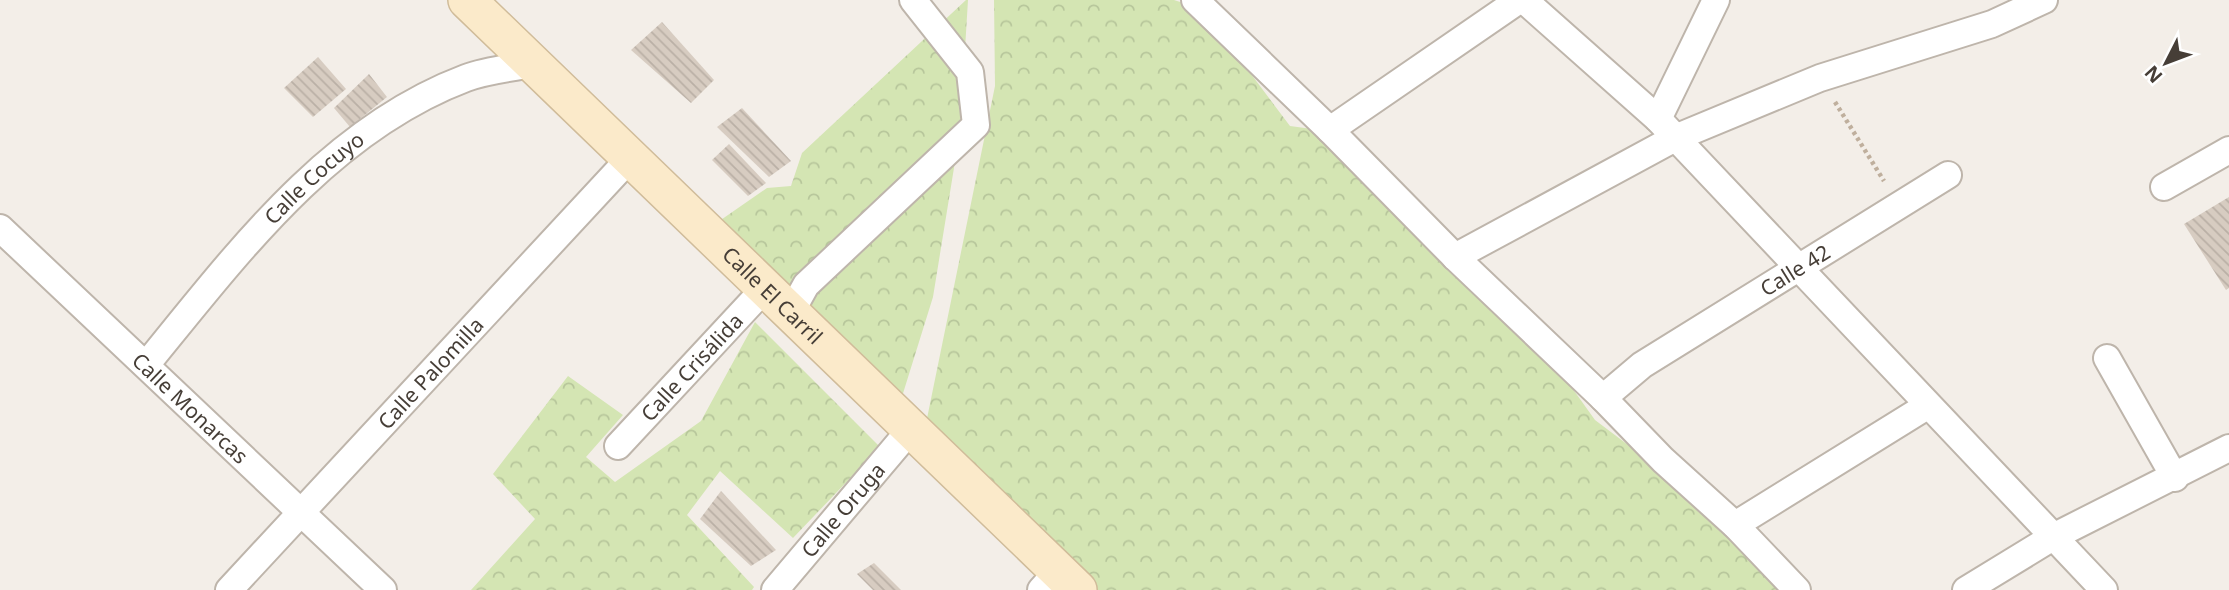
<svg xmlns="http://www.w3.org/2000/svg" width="2229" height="590" viewBox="0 0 2229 590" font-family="'Noto Sans',sans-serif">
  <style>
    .forest { fill: url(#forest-crowns) }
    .building { fill: url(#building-back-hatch) }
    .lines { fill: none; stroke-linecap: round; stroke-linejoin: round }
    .minor-casing { stroke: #beb5ab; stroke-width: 30 }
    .secondary-casing { stroke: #d0bc9a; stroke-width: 40 }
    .path { stroke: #bfaf9d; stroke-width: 4.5; stroke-dasharray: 3.5 3.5; stroke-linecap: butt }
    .minor { stroke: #fff; stroke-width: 26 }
    .secondary { stroke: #fbeaca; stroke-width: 37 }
    .labels { text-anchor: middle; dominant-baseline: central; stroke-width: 7; stroke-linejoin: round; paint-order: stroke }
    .street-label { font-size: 21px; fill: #463e37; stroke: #fff }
  </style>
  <defs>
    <pattern id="forest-crowns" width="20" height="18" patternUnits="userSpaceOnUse" patternTransform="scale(1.75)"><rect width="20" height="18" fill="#d4e5b3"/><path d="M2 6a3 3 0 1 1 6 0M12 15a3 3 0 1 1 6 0" fill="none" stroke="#b7c69b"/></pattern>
    <pattern id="building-back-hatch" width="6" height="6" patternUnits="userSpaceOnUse" patternTransform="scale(1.75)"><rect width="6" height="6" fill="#d7ccc1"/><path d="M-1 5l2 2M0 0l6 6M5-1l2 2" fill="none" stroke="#bab0a6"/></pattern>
  </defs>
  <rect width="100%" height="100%" fill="#f3eee8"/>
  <g class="forest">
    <polygon points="966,0 968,0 960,131 933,297 900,403 715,224 767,188 791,186 802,153"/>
    <polygon points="994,0 1174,0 1202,9 1290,126 1327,131 1560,371 1595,420 1656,466 1795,590 1082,590 923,438 995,86"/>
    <polygon points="755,322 880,447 793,538 720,471 687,515 754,587 752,590 471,590 535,519 493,474 568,376 623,415 586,457 615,482 701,421"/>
  </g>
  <g class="building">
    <polygon points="662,22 714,80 691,103 631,50"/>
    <polygon points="318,57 346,89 313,117 284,88"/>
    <polygon points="369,74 387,97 350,127 334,108"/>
    <polygon points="742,108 791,161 769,177 717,127"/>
    <polygon points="729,144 766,183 748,196 712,160"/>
    <polygon points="2229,197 2229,288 2226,290 2184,224"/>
    <polygon points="721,491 776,550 751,566 700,519"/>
    <polygon points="874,563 901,590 873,590 857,574"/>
  </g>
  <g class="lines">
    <defs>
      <g id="minor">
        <polyline points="1195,0 1330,130 1455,257 1603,398 1663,460 1735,525 1797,590"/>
        <polyline points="1524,0 1658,119 2104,590"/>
        <polyline points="1658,119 1716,0"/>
        <polyline points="1330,130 1519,0"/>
        <polyline points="2164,187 2229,150"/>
        <path id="s1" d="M0,228L383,590"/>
        <polyline points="1455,257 1675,138 1820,78 1992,24 2044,0"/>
        <polyline points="791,312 806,285 976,125 970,72 913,0"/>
        <polyline points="2107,358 2175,478"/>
        <path id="s2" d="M146,365C236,255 328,130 466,78C487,70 511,68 533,64"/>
        <path id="s3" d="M1603,398L1642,365L1948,175"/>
        <path id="s4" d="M618,446L765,288"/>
        <polyline points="1735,525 1927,406"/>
        <path id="s5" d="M229,590L630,158"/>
        <path id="s6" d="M775,590L911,429"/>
        <polyline points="1041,590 1058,571"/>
        <polyline points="1966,590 2053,537 2229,448"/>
      </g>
      <g id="secondary">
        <path id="s7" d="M467,0L1078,590"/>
      </g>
    </defs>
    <use href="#minor" class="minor-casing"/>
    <use href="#secondary" class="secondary-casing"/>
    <polyline class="path" points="1835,102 1884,181"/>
    <use href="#minor" class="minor"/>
    <use href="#secondary" class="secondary"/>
  </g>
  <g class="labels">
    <g class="street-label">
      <text stroke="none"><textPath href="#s2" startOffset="252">Calle Cocuyo</textPath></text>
      <text stroke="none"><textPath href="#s3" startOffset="231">Calle 42</textPath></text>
      <text stroke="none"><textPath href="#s7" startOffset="425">Calle El Carril</textPath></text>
      <text stroke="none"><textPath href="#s4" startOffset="108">Calle Crisálida</textPath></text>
      <text stroke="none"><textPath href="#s5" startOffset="296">Calle Palomilla</textPath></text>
      <text stroke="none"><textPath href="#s1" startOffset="262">Calle Monarcas</textPath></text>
      <text stroke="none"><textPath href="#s6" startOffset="105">Calle Oruga</textPath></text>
    </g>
  </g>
  <g transform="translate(2166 63) rotate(228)" stroke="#ffffff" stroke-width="5" paint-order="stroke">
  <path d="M0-5L12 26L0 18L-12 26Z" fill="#463e37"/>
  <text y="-10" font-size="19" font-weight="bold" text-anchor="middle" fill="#463e37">N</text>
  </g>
</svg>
